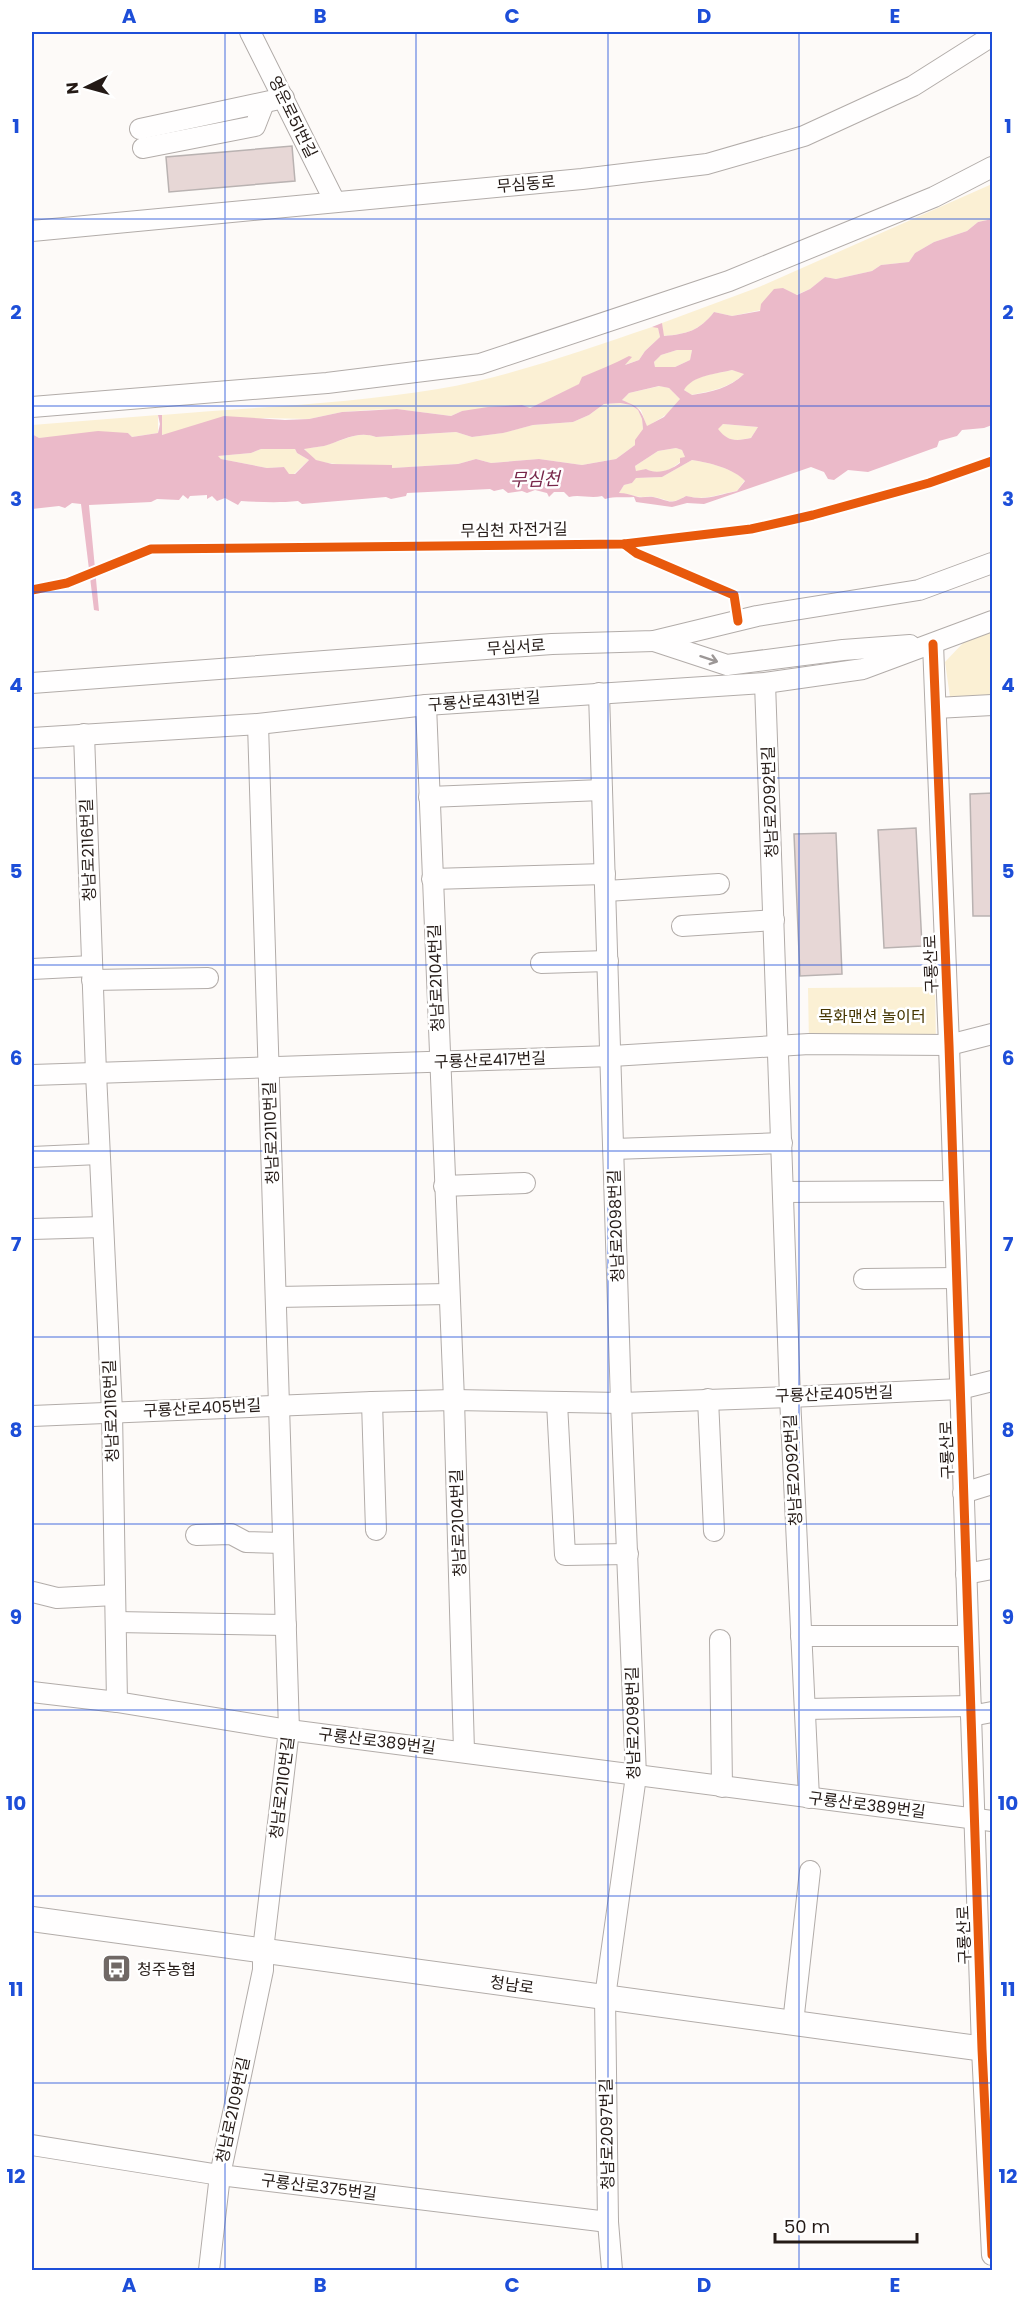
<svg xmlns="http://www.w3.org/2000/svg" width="1024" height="2302" viewBox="0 0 1024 2302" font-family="Poppins,'Noto Sans KR',sans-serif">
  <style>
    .green { fill: #fbf0d4 }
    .water { fill: #ebbac9; fill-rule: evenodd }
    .building { fill: #e7d7d6; stroke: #b9b2b1; stroke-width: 1.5 }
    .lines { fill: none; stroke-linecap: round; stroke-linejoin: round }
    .minor-casing { stroke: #b2aca9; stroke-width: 22 }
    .major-casing { stroke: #b2aca9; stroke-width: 26 }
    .minor { stroke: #fffefe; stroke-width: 20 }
    .major { stroke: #fffefe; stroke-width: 24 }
    .cycleway-casing { stroke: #fff; stroke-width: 13 }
    .cycleway { stroke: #e8590c; stroke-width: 9 }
    .oneway { stroke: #9c9796 }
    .grid { fill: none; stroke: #1d4ed8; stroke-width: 1.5; stroke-opacity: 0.55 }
    .labels { text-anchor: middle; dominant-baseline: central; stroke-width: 5; stroke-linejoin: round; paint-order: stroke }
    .street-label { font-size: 16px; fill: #241a16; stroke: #fff }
    .park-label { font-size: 16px; fill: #453500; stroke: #fff }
    .poi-label { font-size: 16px; fill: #241a16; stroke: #fff; text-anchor: start }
    .water-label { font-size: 18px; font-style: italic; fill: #78274a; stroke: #fff }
    .neatline { fill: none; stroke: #1d4ed8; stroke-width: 2 }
    .grid-label { font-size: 20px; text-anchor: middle; font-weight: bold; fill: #1d4ed8 }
  </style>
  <rect width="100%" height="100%" fill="#fdfaf8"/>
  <g class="green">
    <path d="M992,184V219L978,222L967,231L934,242L915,253L909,262L881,265L872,271L836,279L825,277L810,289L796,295L783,288L761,310L732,316L714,312C699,331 687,334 663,336L662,323L759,287Z"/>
    <path d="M652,327H658L660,337L645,351L639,360L624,365L620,361C614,366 592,373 583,377L580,384L530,408L462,411L451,416L397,409L369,410L342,412L309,419L265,418L161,435L162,415C254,407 347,404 438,389C512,376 581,351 652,327Z"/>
    <polygon points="677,350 692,350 690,360 675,367 655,368 654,362 661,355"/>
    <path d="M732,370L745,373C730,388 711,391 691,395L683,389C693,375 716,374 732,370Z"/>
    <path d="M660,386L669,388L680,399C672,413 660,418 647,427L641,410L622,400L629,393Z"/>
    <path d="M620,403L631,405L638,410L642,419L643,429L635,445L616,459L582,465L539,459L491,463L476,459L458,464L392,468V466C375,464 326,467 314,459C310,456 307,452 304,448C310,448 317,447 323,446C341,442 357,430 376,437L456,432L472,437L502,433L533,425L573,422L589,415L604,404Z"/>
    <polygon points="158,415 158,433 132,437 128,433 39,438 32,434 32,425"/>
    <path d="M723,424L758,427L751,438C735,441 728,442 717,429Z"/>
    <path d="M676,448L682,450L685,457C675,468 661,477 646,469L636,472L635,466L658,451Z"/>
    <polygon points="261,449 295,449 297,453 309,460 294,474 288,475 284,467 267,468 221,459 217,456 251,453"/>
    <path d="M692,460C708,462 734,469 745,480L737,491C717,494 707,501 686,496C669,506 669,499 653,497C652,496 644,497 643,497C635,497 627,493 619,493L624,485L632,483L635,478L662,477Z"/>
    <polygon points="992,628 992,696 950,697 945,662 964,642"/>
    <polygon points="935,987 936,1045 809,1044 808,988"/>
  </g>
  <path class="water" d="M992,219V425L984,428L962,430L957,436L939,441L937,447L868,472L848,470L834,480L828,479L824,472L811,467L704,504L687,503L672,507L636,502L634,497C623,498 616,496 605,499L602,496C590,499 580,494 569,497L564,492H554L549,497L547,493L535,490L527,493L522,491L508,493L503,489L494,491L490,489L407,493L406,496L391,499L386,497L302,504L298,501C278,503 261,502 241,501L238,505L225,498L217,501L212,496L207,499V495L190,496L188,499L183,495L179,500L157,499L151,502L89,505L99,611L94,610L81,504L72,503L65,508L59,506L32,509V434L39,438L98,431L128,433L132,437L158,433L160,424L158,415H162V435L224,416L285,420L309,419L342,412L397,409L451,416L462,411L488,407L522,405L530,408L579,384L582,377C598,370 614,364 629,356L632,357L625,365L639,360L645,351L660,337L658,328L652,327L662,323L664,336C687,334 699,331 714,312L732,316L760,311L761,304L774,289L783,288L797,295L810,289L825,277L836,279L872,271L881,265L909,262L915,253L934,242L967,231L978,222ZM677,350H692L690,360L675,367H655L654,362L661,355ZM732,370L744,374C730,388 711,392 692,395L684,390C693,375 716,374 732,370ZM659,386L669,388L680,399L664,417L647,426C640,408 639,407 622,400L629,393ZM620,403L631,405L638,410L642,419L643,429L635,440V445L616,459L582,465L539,459L491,463L476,459L458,464L392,468V465L332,464L316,460L304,449C310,448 317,447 324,446C341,441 358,430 376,437L456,432L472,437L503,433L533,425L573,422L589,415L604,404ZM723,424L758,427L751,438C736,441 728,442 718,429ZM676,448L682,450L685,457L680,458V463C671,470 657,475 646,469L636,471L635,466L658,451ZM261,449H295L297,453L309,460L295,474H289L284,467L267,468L221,459L218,456L251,453ZM692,460C707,462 735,469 745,481L737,491C717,495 707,501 686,496C669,506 669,500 653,497C648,496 643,498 638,497C631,495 626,493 619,493L624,485L632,483L636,478L662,477Z"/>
  <g class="building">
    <polygon points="292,146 295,181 169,192 166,157"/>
    <polygon points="993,793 993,916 973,916 970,794"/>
    <polygon points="916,828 922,946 884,948 878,830"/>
    <polygon points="836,833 842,974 800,976 794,834"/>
  </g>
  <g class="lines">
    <defs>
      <g id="minor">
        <polyline points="250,32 335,202"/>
        <polyline points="140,129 284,98"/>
        <polyline points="143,148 255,126 264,103"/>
        <polyline points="32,231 582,179 707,164 804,136 913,86 992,36"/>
        <polyline points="32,407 327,383 480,364 729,281 934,197 992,167"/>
        <polyline points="654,641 727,665 843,650 910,645"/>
        <polyline points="933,644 949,1045 982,2049 992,2255"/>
        <polyline points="32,683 552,644 654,641 757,616 919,590 992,563"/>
        <polyline points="765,683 790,1397 809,1798"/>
        <polyline points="599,693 621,1403 636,1776 605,1997 608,2222 612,2270"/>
        <polyline points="426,705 454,1400 464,1751"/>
        <polyline points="936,708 992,705"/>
        <polyline points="84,734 96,1073 112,1412 117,1702"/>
        <polyline points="32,738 258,724 426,705 765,683 863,669 992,621"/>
        <polyline points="429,797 602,790"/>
        <polyline points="432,879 605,874"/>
        <polyline points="606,891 719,884"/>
        <polyline points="682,926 774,920"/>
        <polyline points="541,963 608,961"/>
        <polyline points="32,969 92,966"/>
        <polyline points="92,980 208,978"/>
        <polyline points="32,1075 612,1056 809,1044 949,1045 992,1034"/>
        <polyline points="614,1149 782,1143"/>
        <polyline points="32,1157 99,1154"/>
        <polyline points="444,1186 525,1183"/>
        <polyline points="783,1192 953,1191"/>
        <polyline points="32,1229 103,1227"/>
        <polyline points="864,1279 956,1278"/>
        <polyline points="276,1297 449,1294"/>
        <polyline points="708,1399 714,1531"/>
        <polyline points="372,1402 376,1530"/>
        <polyline points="557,1403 565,1555 628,1554"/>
        <polyline points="32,1416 372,1402 454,1400 621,1403 790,1397 960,1389 992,1381"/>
        <polyline points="963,1493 992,1484"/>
        <polyline points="196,1535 231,1534 246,1542 283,1543"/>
        <polyline points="966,1574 992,1569"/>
        <polyline points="33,1592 57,1598 115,1595"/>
        <polyline points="116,1622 286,1625"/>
        <polyline points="801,1636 968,1636"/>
        <polyline points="720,1640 722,1787"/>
        <polyline points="32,1692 117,1702 289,1730 992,1821"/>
        <polyline points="805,1709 971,1706"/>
        <polyline points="971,1716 992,1712"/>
        <polyline points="793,2023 810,1871"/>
        <polyline points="32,2145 220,2175 608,2222"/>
        <polyline points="209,2270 220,2175 263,1970 263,1950 289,1730 258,724"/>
      </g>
      <polyline id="major" points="32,1919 992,2050"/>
    </defs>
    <use href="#minor" class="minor-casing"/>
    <use href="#major" class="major-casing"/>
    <use href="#minor" class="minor"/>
    <use href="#major" class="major"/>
    <defs>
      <g id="cycleway">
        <polyline points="624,544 636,553 734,595 738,621"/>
        <polyline points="32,590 67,583 151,549 624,544 751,529 813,515 929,483 992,461"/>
        <polyline points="933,644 949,1045 982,2049 992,2255"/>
      </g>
    </defs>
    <use href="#cycleway" class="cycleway-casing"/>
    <use href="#cycleway" class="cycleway"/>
  </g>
  <defs><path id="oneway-shaft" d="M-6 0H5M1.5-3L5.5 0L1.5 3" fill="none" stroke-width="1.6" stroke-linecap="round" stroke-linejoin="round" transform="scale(1.5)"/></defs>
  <use class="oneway" href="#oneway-shaft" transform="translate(709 659) rotate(18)"/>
  <path class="grid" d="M225,32V2270M416,32V2270M608,32V2270M799,32V2270M32,219H992M32,406H992M32,592H992M32,778H992M32,965H992M32,1151H992M32,1337H992M32,1524H992M32,1710H992M32,1896H992M32,2083H992"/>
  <defs>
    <symbol id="bus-square" viewBox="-11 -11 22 22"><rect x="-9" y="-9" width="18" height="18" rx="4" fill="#706865" stroke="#fff"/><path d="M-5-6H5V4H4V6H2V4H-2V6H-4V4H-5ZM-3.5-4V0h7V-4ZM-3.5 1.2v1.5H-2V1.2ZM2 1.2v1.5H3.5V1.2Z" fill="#fff"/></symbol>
  </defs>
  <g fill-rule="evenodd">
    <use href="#bus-square" x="100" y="1952" width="33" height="33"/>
  </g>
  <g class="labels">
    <g class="street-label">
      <text transform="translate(293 117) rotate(64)">영운로51번길</text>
      <text transform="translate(526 184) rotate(-5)">무심동로</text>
      <text transform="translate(514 530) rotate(-1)">무심천 자전거길</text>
      <text transform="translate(516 647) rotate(-4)">무심서로</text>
      <text transform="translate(484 701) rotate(-4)">구룡산로431번길</text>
      <text transform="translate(770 802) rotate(-92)">청남로2092번길</text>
      <text transform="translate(88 850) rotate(-92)">청남로2116번길</text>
      <text transform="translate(931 964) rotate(-92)">구룡산로</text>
      <text transform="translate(436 978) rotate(-92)">청남로2104번길</text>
      <text transform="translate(490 1060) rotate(-2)">구룡산로417번길</text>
      <text transform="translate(271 1133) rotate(-92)">청남로2110번길</text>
      <text transform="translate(616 1226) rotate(-92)">청남로2098번길</text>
      <text transform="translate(834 1394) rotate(-2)">구룡산로405번길</text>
      <text transform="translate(202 1408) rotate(-3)">구룡산로405번길</text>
      <text transform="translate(111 1411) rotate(-92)">청남로2116번길</text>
      <text transform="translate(947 1450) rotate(-92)">구룡산로</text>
      <text transform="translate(793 1470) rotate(-93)">청남로2092번길</text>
      <text transform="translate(458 1523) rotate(-92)">청남로2104번길</text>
      <text transform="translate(633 1723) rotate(-91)">청남로2098번길</text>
      <text transform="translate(377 1741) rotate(7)">구룡산로389번길</text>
      <text transform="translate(282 1788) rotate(-83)">청남로2110번길</text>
      <text transform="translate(867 1805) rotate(7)">구룡산로389번길</text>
      <text transform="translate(964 1935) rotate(-92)">구룡산로</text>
      <text transform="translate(512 1985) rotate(8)">청남로</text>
      <text transform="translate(233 2110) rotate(-78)">청남로2109번길</text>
      <text transform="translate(607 2134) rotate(-91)">청남로2097번길</text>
      <text transform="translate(319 2187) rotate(7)">구룡산로375번길</text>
    </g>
    <g class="park-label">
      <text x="872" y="1016">목화맨션 놀이터</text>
    </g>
    <g class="poi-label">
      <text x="137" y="1969">청주농협</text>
    </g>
    <g class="water-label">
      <text transform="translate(535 479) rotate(-1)">무심천</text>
    </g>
  </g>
  <rect width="1024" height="2302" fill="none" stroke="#ffffff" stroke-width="66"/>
  <g transform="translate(87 87) rotate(265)" stroke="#ffffff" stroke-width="4.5" paint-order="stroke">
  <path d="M0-4.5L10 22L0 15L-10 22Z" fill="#241a16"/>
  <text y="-9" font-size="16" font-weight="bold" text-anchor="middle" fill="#241a16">N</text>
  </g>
  <path d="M775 2233v9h142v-9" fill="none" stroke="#241a16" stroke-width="3"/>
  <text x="784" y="2233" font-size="18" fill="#241a16" stroke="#ffffff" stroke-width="4.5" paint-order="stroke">50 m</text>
  <rect x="33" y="33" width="958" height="2236" class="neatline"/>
  <g class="grid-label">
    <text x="129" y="23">A</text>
    <text x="320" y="23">B</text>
    <text x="512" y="23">C</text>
    <text x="704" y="23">D</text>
    <text x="895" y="23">E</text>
    <text x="16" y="133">1</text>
    <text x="1008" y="133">1</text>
    <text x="16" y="319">2</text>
    <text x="1008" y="319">2</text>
    <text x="16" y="506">3</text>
    <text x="1008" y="506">3</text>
    <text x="16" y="692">4</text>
    <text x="1008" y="692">4</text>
    <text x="16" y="878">5</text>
    <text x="1008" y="878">5</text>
    <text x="16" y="1065">6</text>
    <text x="1008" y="1065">6</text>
    <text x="16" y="1251">7</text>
    <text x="1008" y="1251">7</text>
    <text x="16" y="1437">8</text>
    <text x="1008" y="1437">8</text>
    <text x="16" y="1624">9</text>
    <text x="1008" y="1624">9</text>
    <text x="16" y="1810">10</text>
    <text x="1008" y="1810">10</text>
    <text x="16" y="1996">11</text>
    <text x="1008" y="1996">11</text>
    <text x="16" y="2183">12</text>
    <text x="1008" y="2183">12</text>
    <text x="129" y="2292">A</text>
    <text x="320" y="2292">B</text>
    <text x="512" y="2292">C</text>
    <text x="704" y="2292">D</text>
    <text x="895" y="2292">E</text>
  </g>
</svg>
